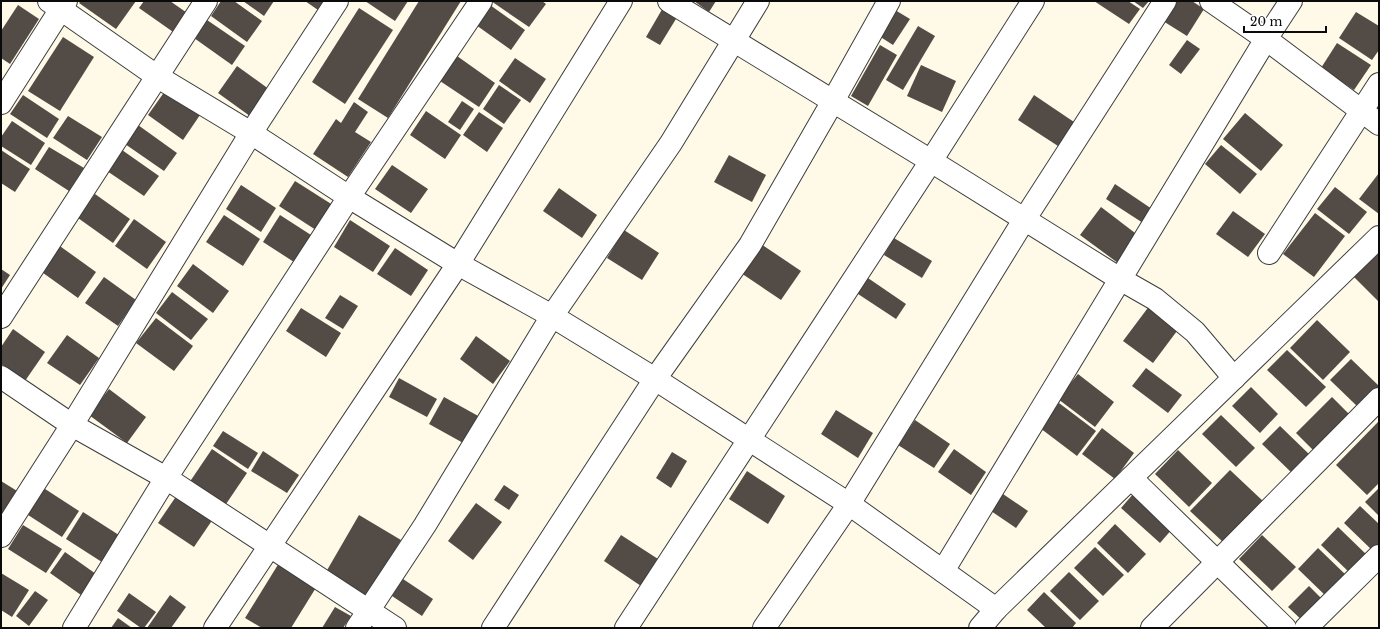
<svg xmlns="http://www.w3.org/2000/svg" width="1380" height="629" viewBox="0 0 1380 629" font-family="'Libre Baskerville',serif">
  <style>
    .building { fill: #534b46 }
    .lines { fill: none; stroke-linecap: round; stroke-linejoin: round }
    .minor-casing { stroke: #3d3d3d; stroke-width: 24 }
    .minor { stroke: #fff; stroke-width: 22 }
  </style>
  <rect width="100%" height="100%" fill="#fffae7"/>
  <g class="building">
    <polygon points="81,1 136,1 116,29 79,3"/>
    <polygon points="144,1 170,1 190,15 176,34 139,8"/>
    <polygon points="221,1 234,1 262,21 247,42 211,16"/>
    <polygon points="243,1 274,1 264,16"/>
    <polygon points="305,1 325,1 318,10"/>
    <polygon points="365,1 408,1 395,21"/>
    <polygon points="419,1 461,1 388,118 358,99"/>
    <polygon points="491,1 542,1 546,4 529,27"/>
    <polygon points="694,1 716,1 709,12"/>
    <polygon points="1094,1 1128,1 1140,9 1129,24"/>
    <polygon points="1133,1 1149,1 1143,8"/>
    <polygon points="1176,1 1192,1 1204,9 1187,36 1163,21"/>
    <polygon points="18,5 39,19 10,64 1,58 1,31"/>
    <polygon points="490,5 525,30 511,50 476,25"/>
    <polygon points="664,6 679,14 660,45 646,37"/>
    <polygon points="359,8 393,30 345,104 312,82"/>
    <polygon points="895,10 910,19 893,45 879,36"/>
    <polygon points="1356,12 1379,26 1379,50 1372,60 1339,38"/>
    <polygon points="207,20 245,46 232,65 194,38"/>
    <polygon points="918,26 935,36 903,90 886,80"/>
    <polygon points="63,37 94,57 60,111 28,91"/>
    <polygon points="1187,40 1200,49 1181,74 1169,65"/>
    <polygon points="1337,43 1371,65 1354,90 1321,68"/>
    <polygon points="880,45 897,55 868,106 851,96"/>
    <polygon points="457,56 495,83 479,107 440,81"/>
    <polygon points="515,58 546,79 530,103 499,81"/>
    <polygon points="921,65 956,81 942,112 907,96"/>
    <polygon points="237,66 273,92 254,119 218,93"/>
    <polygon points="499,85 521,100 504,124 483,109"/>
    <polygon points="165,91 200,115 183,140 148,115"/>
    <polygon points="23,95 59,119 47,138 10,114"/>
    <polygon points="1034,95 1074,122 1058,146 1018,120"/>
    <polygon points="462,101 474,109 460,130 448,122"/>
    <polygon points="354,102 368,112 355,132 371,142 348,177 313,154 336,119 341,123"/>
    <polygon points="426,111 461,135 445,159 410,135"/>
    <polygon points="479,112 503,128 487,152 463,135"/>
    <polygon points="1245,113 1283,145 1261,171 1223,139"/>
    <polygon points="68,116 102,137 87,160 53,138"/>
    <polygon points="12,121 45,143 31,165 1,146 1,137"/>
    <polygon points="138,125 177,153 164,171 125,144"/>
    <polygon points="1221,145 1257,174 1240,194 1205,164"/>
    <polygon points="49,147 84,168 69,191 35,169"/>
    <polygon points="1,150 30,169 15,192 1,183"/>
    <polygon points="122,150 159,176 144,196 107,171"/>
    <polygon points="729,155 766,175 752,202 714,182"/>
    <polygon points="392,165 428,189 411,213 375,189"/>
    <polygon points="1379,173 1379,214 1359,199"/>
    <polygon points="295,181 336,207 319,232 279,206"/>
    <polygon points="1115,184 1152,209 1143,223 1106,199"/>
    <polygon points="241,185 276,208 261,232 226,209"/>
    <polygon points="1335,187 1367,212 1349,234 1317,209"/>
    <polygon points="559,188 597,215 582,238 543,211"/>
    <polygon points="95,194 130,219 113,243 78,218"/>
    <polygon points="1101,207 1139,236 1118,263 1080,235"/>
    <polygon points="1233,211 1265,234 1248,257 1216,234"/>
    <polygon points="1315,213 1345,236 1314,277 1283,254"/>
    <polygon points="224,215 260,239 243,266 206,242"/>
    <polygon points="280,215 311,235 294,262 263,242"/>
    <polygon points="134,219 166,242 147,269 115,246"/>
    <polygon points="350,220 390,246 373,272 334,247"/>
    <polygon points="624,230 659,253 642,280 607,258"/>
    <polygon points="894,238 932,261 922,278 884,255"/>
    <polygon points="57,244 96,272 78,298 39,270"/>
    <polygon points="761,244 801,271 781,300 741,273"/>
    <polygon points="395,248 428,270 411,296 377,274"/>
    <polygon points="1376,251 1379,254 1379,302 1353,276"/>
    <polygon points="193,264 229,291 213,313 177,286"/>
    <polygon points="1,269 10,275 1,289"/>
    <polygon points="865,276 906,304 896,319 855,292"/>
    <polygon points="104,277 136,300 118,326 85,303"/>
    <polygon points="172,292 208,319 191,340 156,313"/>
    <polygon points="340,295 358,306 343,329 325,318"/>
    <polygon points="1150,305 1180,327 1153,363 1123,341"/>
    <polygon points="301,308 341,333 326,357 286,331"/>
    <polygon points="156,318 193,346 174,371 136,343"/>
    <polygon points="1317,320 1350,352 1323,380 1290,348"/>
    <polygon points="13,329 45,352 25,381 1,364 1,347"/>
    <polygon points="67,335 99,358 80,385 47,363"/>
    <polygon points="476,336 510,361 493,384 460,359"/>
    <polygon points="1287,350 1326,387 1306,407 1267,370"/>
    <polygon points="1351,359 1379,386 1358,407 1330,380"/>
    <polygon points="1146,368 1182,395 1168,413 1132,386"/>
    <polygon points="1078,374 1114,402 1095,427 1058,399"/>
    <polygon points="399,378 437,399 427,417 389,397"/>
    <polygon points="1251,387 1278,414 1260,433 1232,406"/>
    <polygon points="109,389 146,417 127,443 89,415"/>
    <polygon points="444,397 480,417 465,444 429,424"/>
    <polygon points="1332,397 1349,414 1313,450 1296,433"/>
    <polygon points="1059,403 1096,431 1077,456 1040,428"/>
    <polygon points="836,410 873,433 858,458 821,434"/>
    <polygon points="1221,415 1255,448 1236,467 1202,434"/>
    <polygon points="915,420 950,444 934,468 898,445"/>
    <polygon points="1379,421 1379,483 1367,495 1336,465"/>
    <polygon points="1280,426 1311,456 1293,474 1262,444"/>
    <polygon points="1102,428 1134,453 1115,479 1082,454"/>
    <polygon points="223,431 258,453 248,469 213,446"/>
    <polygon points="212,449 247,473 224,507 189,483"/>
    <polygon points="954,449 986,472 971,495 938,472"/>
    <polygon points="1178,450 1212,483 1189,507 1155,474"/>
    <polygon points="263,451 299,475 287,493 251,471"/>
    <polygon points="672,452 687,461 671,488 656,478"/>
    <polygon points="1230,470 1264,502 1224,543 1190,511"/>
    <polygon points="747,471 785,496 768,524 729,499"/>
    <polygon points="1,481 22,494 1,519"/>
    <polygon points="504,485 519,495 509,510 494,500"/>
    <polygon points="42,487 79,511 62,537 25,513"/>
    <polygon points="1379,488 1379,516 1365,502"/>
    <polygon points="1134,493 1173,528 1160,543 1121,508"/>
    <polygon points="1003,494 1028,511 1016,528 991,511"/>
    <polygon points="177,495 213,519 194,547 158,523"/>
    <polygon points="476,503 502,522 473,560 448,541"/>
    <polygon points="1360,506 1379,524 1379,547 1374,552 1344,523"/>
    <polygon points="83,512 122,537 105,564 66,539"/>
    <polygon points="359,515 401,540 367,597 326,572"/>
    <polygon points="1115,524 1146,554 1128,573 1097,543"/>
    <polygon points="23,525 62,549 46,573 8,549"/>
    <polygon points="1338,527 1370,558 1353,576 1321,545"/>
    <polygon points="621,535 658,559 641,586 604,561"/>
    <polygon points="1262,535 1296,567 1272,591 1239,559"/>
    <polygon points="1095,547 1124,575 1103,596 1074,568"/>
    <polygon points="1318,548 1348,577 1328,598 1298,569"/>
    <polygon points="65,552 96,574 81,595 50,573"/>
    <polygon points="279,563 317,586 291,628 262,628 245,618"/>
    <polygon points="1069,572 1099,601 1080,620 1050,591"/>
    <polygon points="1,573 29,590 12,617 1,610"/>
    <polygon points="403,579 433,599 422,616 392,596"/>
    <polygon points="1309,586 1326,603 1306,624 1288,607"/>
    <polygon points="35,591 48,600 29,626 16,616"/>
    <polygon points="1044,592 1076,623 1072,628 1046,628 1027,610"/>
    <polygon points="129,593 156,612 144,628 141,628 117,611"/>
    <polygon points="170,595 186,607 171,628 147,628"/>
    <polygon points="335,607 351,616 343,628 322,628"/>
    <polygon points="118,618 132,628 111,628"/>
  </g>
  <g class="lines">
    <defs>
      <g id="minor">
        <polyline points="49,1 158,77 251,133 349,197 458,264 552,316 655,379 849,504 996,609"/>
        <polyline points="669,1 931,161 1120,279 1155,299 1195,332 1234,378"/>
        <polyline points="1291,1 1266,39 1379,124"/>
        <polyline points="1,103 66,1"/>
        <polyline points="1269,253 1379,84"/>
        <polyline points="1,317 206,1"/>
        <polyline points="1,377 72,425 166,478 395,628"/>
        <polyline points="1131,478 1285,628"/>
        <polyline points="1,536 72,425 251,133 337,1"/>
        <polyline points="943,571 1266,39 1211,1"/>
        <polyline points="74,628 166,478 349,197 481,1"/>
        <polyline points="215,628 458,264 621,1"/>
        <polyline points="357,628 425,525 552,316 671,143 758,1"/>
        <polyline points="493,628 655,379 750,245 833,101 889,1"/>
        <polyline points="626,628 931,161 1033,1"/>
        <polyline points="764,628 849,504 1024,220 1165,1"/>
        <polyline points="980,628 996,609 1379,237"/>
        <polyline points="1152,628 1379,399"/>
        <polyline points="1306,628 1379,556"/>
      </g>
    </defs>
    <use href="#minor" class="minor-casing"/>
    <use href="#minor" class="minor"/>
  </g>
  <rect width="1380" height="629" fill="none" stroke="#0a0a0a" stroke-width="4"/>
  <path d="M1244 26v6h82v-6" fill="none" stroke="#0a0a0a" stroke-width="2"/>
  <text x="1250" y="26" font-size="12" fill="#0a0a0a" stroke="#ffffff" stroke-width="3" paint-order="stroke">20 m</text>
</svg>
